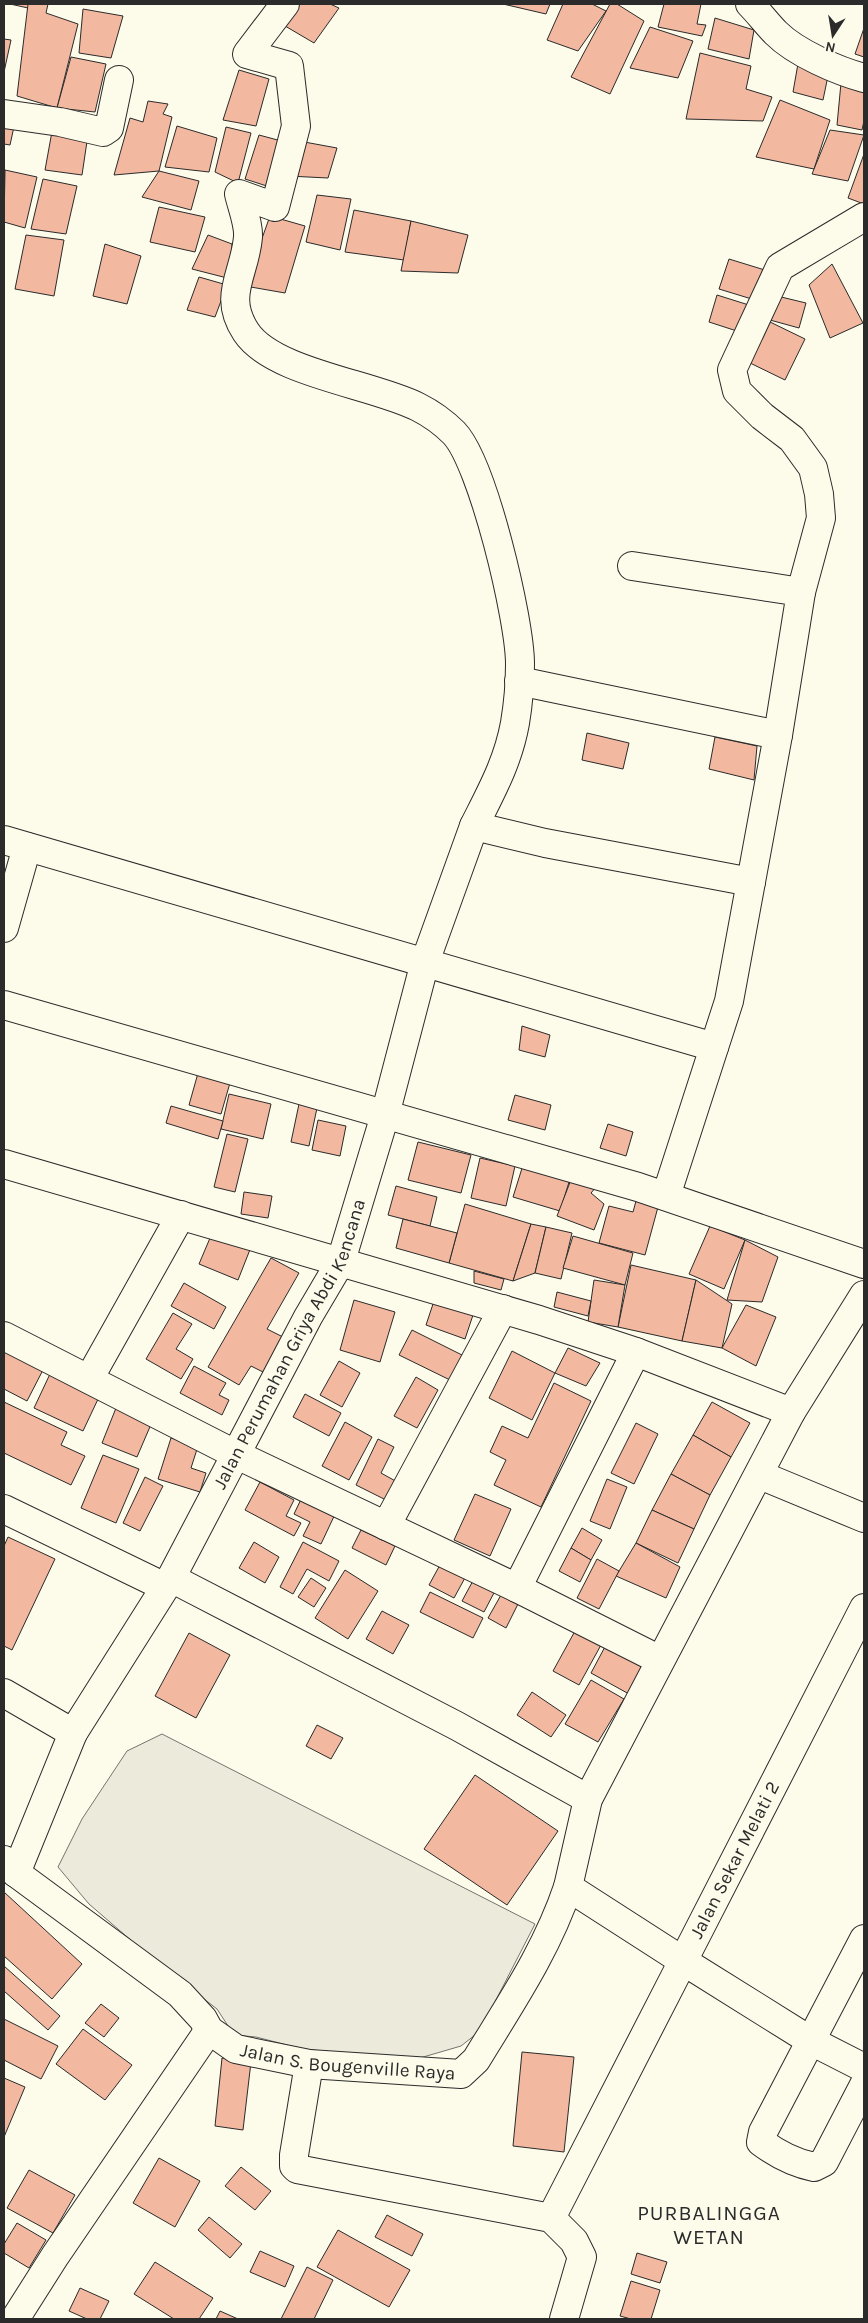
<svg xmlns="http://www.w3.org/2000/svg" width="868" height="2323" viewBox="0 0 868 2323" font-family="Karla,sans-serif">
  <style>
    .green { fill: #ecebdb; stroke: #74746e }
    .building { fill: #f2b8a0; stroke: #2b2b2b }
    .lines { fill: none; stroke-linecap: round; stroke-linejoin: round }
    .minor-casing { stroke: #2b2b2b; stroke-width: 30 }
    .minor { stroke: #fdfbea; stroke-width: 28 }
    .labels { text-anchor: middle; dominant-baseline: central; stroke-width: 4; stroke-linejoin: round; paint-order: stroke }
    .street-label { font-size: 19px; fill: #2b2b2b; stroke: #fdfbea }
    .quarter-label { font-size: 21px; letter-spacing: 1px; fill: #2b2b2b; stroke: #fdfbea }
  </style>
  <rect width="100%" height="100%" fill="#fdfbea"/>
  <polygon class="green" points="162,1734 535,1924 480,2031 461,2046 413,2060 303,2049 256,2037 234,2035 217,2009 155,1961 89,1904 58,1867 82,1819 127,1751"/>
  <g class="building">
    <polygon points="10,4 30,4 28,8"/>
    <polygon points="28,4 48,4 46,13 78,24 57,108 17,96"/>
    <polygon points="295,4 330,4 339,8 314,43 280,23"/>
    <polygon points="503,4 550,4 546,14"/>
    <polygon points="563,4 592,4 606,11 578,51 547,40"/>
    <polygon points="610,4 617,4 644,21 610,94 571,77"/>
    <polygon points="664,4 701,4 697,24 706,25 702,36 658,27"/>
    <polygon points="83,9 123,16 111,58 79,53"/>
    <polygon points="715,18 754,30 749,59 708,49"/>
    <polygon points="650,27 693,41 678,78 630,68"/>
    <polygon points="864,28 864,57 855,54"/>
    <polygon points="4,39 11,40 4,72"/>
    <polygon points="700,53 751,66 746,89 772,97 763,121 686,119"/>
    <polygon points="71,57 106,64 95,112 57,108"/>
    <polygon points="799,58 829,71 823,100 793,92"/>
    <polygon points="239,70 269,79 256,126 223,120"/>
    <polygon points="841,83 864,88 864,121 862,130 837,125"/>
    <polygon points="780,100 830,120 814,169 756,157"/>
    <polygon points="148,101 168,104 163,114 172,117 159,171 114,175 130,118 143,122"/>
    <polygon points="4,120 15,122 10,145 4,144"/>
    <polygon points="53,126 89,128 82,175 45,170"/>
    <polygon points="177,126 217,138 209,172 165,167"/>
    <polygon points="226,127 251,133 238,183 215,172"/>
    <polygon points="830,130 864,135 848,181 812,174"/>
    <polygon points="259,135 285,142 273,188 245,179"/>
    <polygon points="299,141 337,148 328,178 288,176"/>
    <polygon points="864,154 864,204 848,198"/>
    <polygon points="5,170 37,177 25,228 4,222"/>
    <polygon points="159,171 199,181 191,210 142,197"/>
    <polygon points="43,179 77,186 66,234 31,229"/>
    <polygon points="317,195 351,199 340,250 306,242"/>
    <polygon points="159,207 205,217 195,252 150,242"/>
    <polygon points="354,210 411,221 404,260 345,252"/>
    <polygon points="270,216 305,226 285,293 245,286"/>
    <polygon points="411,221 468,235 458,273 401,271"/>
    <polygon points="26,235 64,240 54,296 15,289"/>
    <polygon points="208,235 232,244 231,279 192,269"/>
    <polygon points="105,244 141,256 127,304 93,296"/>
    <polygon points="729,259 768,271 755,300 719,289"/>
    <polygon points="832,264 863,323 830,338 809,285"/>
    <polygon points="199,277 227,285 215,317 187,310"/>
    <polygon points="717,295 752,306 743,333 709,322"/>
    <polygon points="777,296 806,303 799,328 770,320"/>
    <polygon points="768,321 805,339 785,380 748,362"/>
    <polygon points="587,733 629,743 623,769 582,760"/>
    <polygon points="715,737 757,746 754,780 709,769"/>
    <polygon points="522,1026 550,1035 545,1057 519,1050"/>
    <polygon points="200,1066 232,1076 221,1114 189,1105"/>
    <polygon points="229,1094 271,1104 263,1139 221,1129"/>
    <polygon points="515,1095 551,1105 545,1130 508,1120"/>
    <polygon points="299,1104 317,1108 309,1146 291,1142"/>
    <polygon points="171,1106 223,1121 218,1139 166,1123"/>
    <polygon points="318,1120 346,1126 340,1156 312,1150"/>
    <polygon points="608,1124 633,1132 626,1156 600,1148"/>
    <polygon points="227,1134 248,1139 235,1192 214,1187"/>
    <polygon points="418,1142 471,1155 461,1193 408,1180"/>
    <polygon points="480,1158 515,1166 506,1206 471,1198"/>
    <polygon points="523,1165 570,1179 560,1211 513,1197"/>
    <polygon points="572,1177 597,1186 591,1193 604,1204 594,1230 557,1216"/>
    <polygon points="396,1186 437,1197 430,1226 388,1215"/>
    <polygon points="244,1192 272,1196 268,1218 241,1214"/>
    <polygon points="636,1201 658,1207 645,1255 599,1243 609,1206 633,1212"/>
    <polygon points="465,1204 531,1224 513,1281 449,1263"/>
    <polygon points="403,1219 457,1233 449,1263 396,1248"/>
    <polygon points="531,1224 546,1227 535,1273 513,1281"/>
    <polygon points="710,1226 745,1240 724,1289 689,1274"/>
    <polygon points="546,1227 572,1233 561,1279 535,1273"/>
    <polygon points="213,1231 251,1247 238,1280 199,1264"/>
    <polygon points="573,1236 633,1253 625,1285 563,1268"/>
    <polygon points="745,1240 778,1257 762,1302 727,1300"/>
    <polygon points="271,1258 299,1273 267,1329 283,1337 263,1372 251,1366 239,1385 208,1367"/>
    <polygon points="631,1265 696,1280 682,1341 618,1327"/>
    <polygon points="474,1271 504,1279 501,1290 474,1283"/>
    <polygon points="594,1280 625,1285 618,1327 588,1322"/>
    <polygon points="696,1280 732,1304 722,1348 682,1341"/>
    <polygon points="184,1283 226,1307 214,1329 171,1306"/>
    <polygon points="557,1292 591,1301 588,1316 554,1307"/>
    <polygon points="436,1295 475,1309 465,1339 426,1325"/>
    <polygon points="354,1300 395,1312 380,1362 340,1350"/>
    <polygon points="746,1305 776,1317 756,1366 722,1348"/>
    <polygon points="173,1313 192,1324 176,1349 193,1359 181,1379 146,1359"/>
    <polygon points="412,1330 462,1355 450,1380 399,1355"/>
    <polygon points="4,1347 44,1368 27,1401 4,1389"/>
    <polygon points="568,1348 600,1363 586,1386 555,1373"/>
    <polygon points="512,1351 555,1373 532,1420 489,1398"/>
    <polygon points="339,1361 360,1373 342,1407 320,1395"/>
    <polygon points="194,1366 226,1383 219,1395 229,1400 222,1415 180,1393"/>
    <polygon points="50,1374 99,1397 83,1431 34,1408"/>
    <polygon points="416,1377 438,1390 417,1428 394,1416"/>
    <polygon points="554,1383 591,1401 541,1507 494,1485 506,1460 490,1452 502,1426 528,1438"/>
    <polygon points="305,1394 341,1413 329,1436 293,1417"/>
    <polygon points="4,1402 67,1432 61,1445 85,1456 71,1485 4,1453"/>
    <polygon points="712,1402 750,1423 731,1457 693,1435"/>
    <polygon points="116,1408 152,1422 137,1457 102,1443"/>
    <polygon points="345,1422 372,1437 349,1480 322,1466"/>
    <polygon points="636,1423 658,1434 634,1484 611,1473"/>
    <polygon points="693,1435 731,1457 710,1495 671,1474"/>
    <polygon points="171,1438 198,1446 191,1468 206,1473 200,1492 158,1479"/>
    <polygon points="378,1439 394,1447 381,1473 399,1483 390,1502 356,1485"/>
    <polygon points="103,1455 139,1469 116,1523 81,1508"/>
    <polygon points="671,1474 710,1495 694,1529 652,1510"/>
    <polygon points="145,1477 163,1486 140,1531 123,1523"/>
    <polygon points="607,1479 627,1487 610,1529 590,1521"/>
    <polygon points="260,1482 294,1500 286,1516 301,1523 294,1536 245,1510"/>
    <polygon points="475,1494 511,1509 490,1556 454,1540"/>
    <polygon points="303,1495 337,1510 321,1544 303,1536 310,1522 294,1514"/>
    <polygon points="652,1510 694,1529 678,1563 636,1543"/>
    <polygon points="582,1528 602,1540 591,1560 571,1548"/>
    <polygon points="361,1530 395,1546 386,1565 352,1548"/>
    <polygon points="8,1537 55,1559 12,1650 4,1646 4,1546"/>
    <polygon points="254,1542 279,1557 265,1583 239,1568"/>
    <polygon points="303,1542 339,1561 329,1581 307,1569 293,1594 280,1587"/>
    <polygon points="636,1543 680,1567 666,1598 616,1576"/>
    <polygon points="571,1548 591,1560 580,1582 559,1571"/>
    <polygon points="597,1559 619,1571 599,1609 577,1598"/>
    <polygon points="441,1563 466,1576 454,1598 429,1585"/>
    <polygon points="345,1570 378,1591 348,1639 315,1618"/>
    <polygon points="475,1577 496,1589 484,1612 462,1601"/>
    <polygon points="311,1578 326,1588 314,1607 298,1597"/>
    <polygon points="430,1592 483,1618 473,1638 420,1612"/>
    <polygon points="501,1595 518,1604 506,1628 488,1618"/>
    <polygon points="382,1611 409,1625 393,1654 366,1639"/>
    <polygon points="575,1631 601,1645 579,1685 553,1671"/>
    <polygon points="189,1633 230,1655 196,1718 155,1696"/>
    <polygon points="607,1643 645,1664 629,1694 591,1673"/>
    <polygon points="591,1680 624,1699 598,1742 565,1724"/>
    <polygon points="532,1692 566,1715 551,1737 517,1715"/>
    <polygon points="317,1725 343,1738 331,1759 306,1746"/>
    <polygon points="475,1775 558,1831 507,1905 424,1849"/>
    <polygon points="4,1892 82,1964 52,1999 4,1956"/>
    <polygon points="4,1966 60,2016 48,2030 4,1991"/>
    <polygon points="101,2004 119,2018 104,2037 85,2023"/>
    <polygon points="4,2019 58,2046 41,2079 4,2060"/>
    <polygon points="83,2029 132,2065 105,2100 56,2064"/>
    <polygon points="522,2052 574,2057 564,2152 513,2146"/>
    <polygon points="222,2058 251,2062 243,2130 215,2126"/>
    <polygon points="4,2078 25,2087 4,2137"/>
    <polygon points="159,2158 200,2181 175,2227 133,2203"/>
    <polygon points="241,2167 271,2191 255,2210 225,2186"/>
    <polygon points="29,2170 75,2195 53,2233 7,2208"/>
    <polygon points="387,2215 423,2234 412,2256 375,2237"/>
    <polygon points="209,2217 242,2244 230,2258 198,2230"/>
    <polygon points="17,2223 46,2240 29,2268 4,2253 4,2244"/>
    <polygon points="338,2230 410,2270 389,2307 317,2267"/>
    <polygon points="260,2251 294,2266 285,2287 250,2272"/>
    <polygon points="637,2253 667,2262 660,2283 631,2274"/>
    <polygon points="155,2262 213,2298 199,2319 174,2319 134,2294"/>
    <polygon points="307,2267 333,2280 314,2319 281,2319"/>
    <polygon points="631,2281 660,2290 651,2319 631,2319 620,2316"/>
    <polygon points="80,2288 109,2301 100,2319 87,2319 69,2311"/>
    <polygon points="220,2311 238,2319 216,2319"/>
  </g>
  <g class="lines">
    <defs>
      <g id="minor">
        <path d="M285,4L247,54L289,66L296,126L275,207L239,194C242,207 249,224 248,237C245,274 222,296 246,332C273,373 373,384 418,407C430,413 445,424 454,433C483,463 520,620 520,664C520,683 518,705 515,723C508,762 491,792 474,826"/>
        <path d="M750,4C759,13 767,24 776,33C796,53 838,71 864,78"/>
        <polyline points="4,114 60,122 103,132 109,128 119,80"/>
        <polyline points="632,566 801,592 778,735 729,1001 666,1196"/>
        <polyline points="801,592 821,518 819,494 813,468 792,439 762,416 737,391 732,370 780,267 864,217"/>
        <polyline points="519,681 778,735"/>
        <polyline points="4,840 714,1047"/>
        <polyline points="4,928 27,847"/>
        <polyline points="4,1005 638,1187 864,1264"/>
        <polyline points="4,1164 539,1320 636,1352 791,1412"/>
        <polyline points="4,1336 235,1454 517,1588 660,1660"/>
        <polyline points="89,1379 181,1215"/>
        <polyline points="760,1475 864,1518"/>
        <polyline points="4,1509 165,1587"/>
        <polyline points="386,1526 503,1309"/>
        <polyline points="171,1578 457,1726 588,1799"/>
        <polyline points="517,1588 636,1352"/>
        <path id="s1" d="M4,1693L73,1733L171,1578L308,1317L341,1261L385,1115L425,962L474,826L545,843L751,882"/>
        <path id="s2" d="M4,1860L16,1873L180,1994L203,2019L209,2030L236,2049L309,2064L461,2074L476,2060C510,2004 547,1950 568,1887L683,1961L864,1608"/>
        <polyline points="16,1873 73,1733"/>
        <polyline points="568,1887 588,1799 791,1412 864,1295"/>
        <path d="M864,1939L763,2132L761,2142C777,2154 794,2163 814,2167L824,2162L864,2085"/>
        <polyline points="309,2064 294,2155 294,2166 297,2169 551,2218 574,2241 582,2257 564,2319"/>
        <polyline points="551,2218 683,1961 811,2041 864,2068"/>
        <polyline points="15,2319 55,2256 209,2030"/>
      </g>
    </defs>
    <use href="#minor" class="minor-casing"/>
    <use href="#minor" class="minor"/>
  </g>
  <g class="labels">
    <g class="street-label">
      <text stroke="none"><textPath href="#s1" startOffset="526">Jalan Perumahan Griya Abdi Kencana</textPath></text>
      <text stroke="none"><textPath href="#s2" startOffset="995">Jalan Sekar Melati 2</textPath></text>
      <text stroke="none"><textPath href="#s2" startOffset="414">Jalan S. Bougenville Raya</textPath></text>
    </g>
    <g class="quarter-label">
      <text x="709" y="2213">PURBALINGGA<tspan x="709" dy="24">WETAN</tspan></text>
    </g>
  </g>
  <rect width="868" height="2323" fill="none" stroke="#2b2b2b" stroke-width="10"/>
  <g transform="translate(833 35) rotate(192)" stroke="#fdfbea" stroke-width="4" paint-order="stroke">
  <path d="M0-4L9 19L0 12L-9 19Z" fill="#2b2b2b"/>
  <text y="-8" font-size="14" font-weight="bold" text-anchor="middle" fill="#2b2b2b">N</text>
  </g>
</svg>
